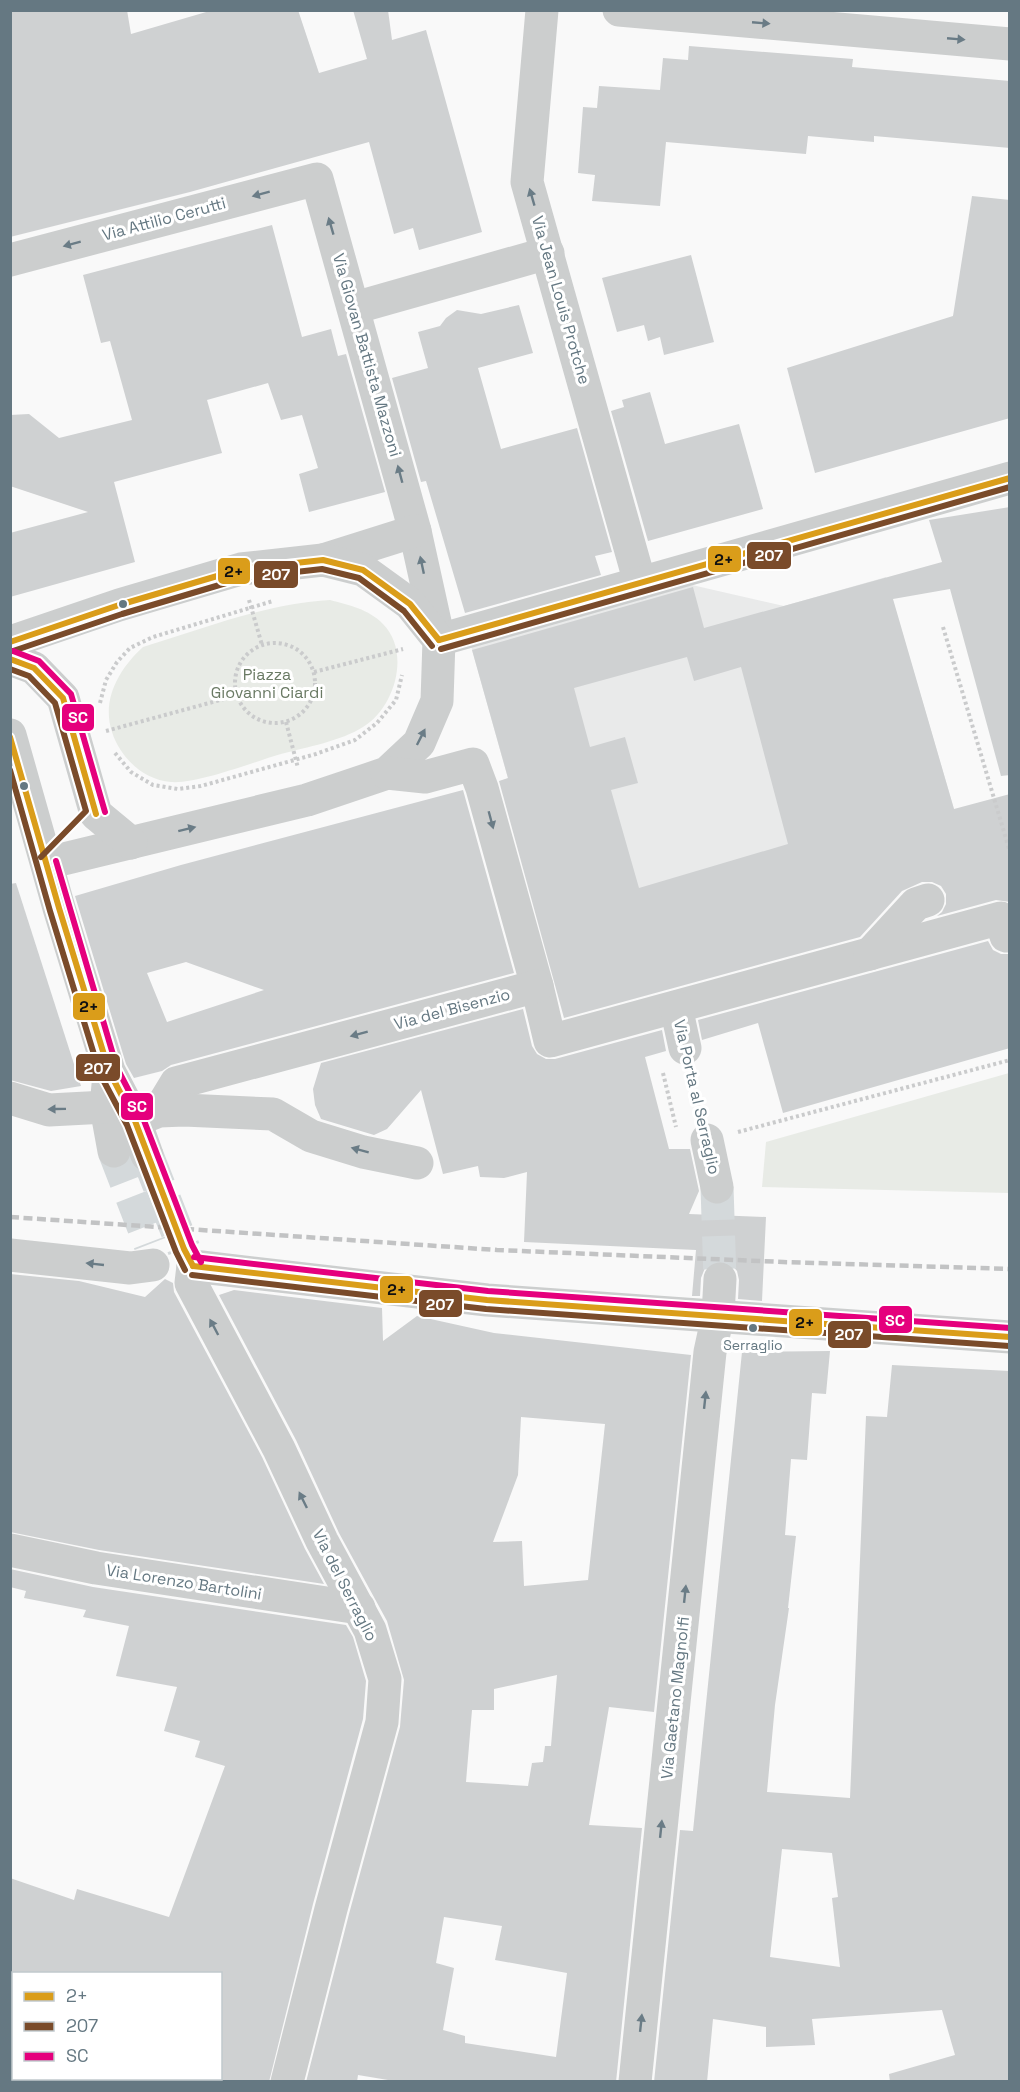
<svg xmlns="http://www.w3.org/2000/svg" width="1020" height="2092" viewBox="0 0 1020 2092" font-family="'Space Grotesk',sans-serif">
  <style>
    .built { fill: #e9eaea }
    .green { fill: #e8ebe6 }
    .building { fill: #cfd1d2; fill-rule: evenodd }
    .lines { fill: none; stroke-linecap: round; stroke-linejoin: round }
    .minor-tunnel { stroke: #d4d9db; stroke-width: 33; stroke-dasharray: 33 16; stroke-linecap: butt }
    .path { stroke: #cacbcc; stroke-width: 4; stroke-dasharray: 3 3; stroke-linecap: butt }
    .minor { stroke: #cccece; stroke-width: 33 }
    .rail { stroke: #c2c3c4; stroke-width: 4.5; stroke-dasharray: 9 4.5; stroke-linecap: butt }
    .bus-1-casing { stroke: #fff; stroke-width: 10 }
    .bus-2-casing { stroke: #fff; stroke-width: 10 }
    .bus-3-casing { stroke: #fff; stroke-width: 10 }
    .bus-1 { stroke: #da9d1a; stroke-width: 6 }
    .bus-2 { stroke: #7a4b2a; stroke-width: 6 }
    .bus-3 { stroke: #e5007d; stroke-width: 6 }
    .oneway { fill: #6a7c86 }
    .bus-dot { fill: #657882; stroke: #fff; stroke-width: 2 }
    .labels { text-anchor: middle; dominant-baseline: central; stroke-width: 6; stroke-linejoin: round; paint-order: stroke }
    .bus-label { font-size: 14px; fill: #657882; stroke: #fff }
    .street-label { font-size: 16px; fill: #657882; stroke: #fff }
    .park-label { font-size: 16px; fill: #6a7a64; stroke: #fff }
    .line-badge { stroke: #fff; stroke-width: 2 }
    .badge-label { font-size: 16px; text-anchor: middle; font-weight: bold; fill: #fff }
    .pale-badge-label { font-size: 16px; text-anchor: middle; font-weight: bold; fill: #111 }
  </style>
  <rect width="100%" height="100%" fill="#f9f9f9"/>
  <polygon class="built" points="886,577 954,809 564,979 471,646 692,585 784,606"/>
  <g class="green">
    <path d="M330,600C348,605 369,609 383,624C411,652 395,708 363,727C341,741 307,747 281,754C253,762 198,784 171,782C143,780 120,757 112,732C101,699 120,668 143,647C205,628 265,604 330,600Z"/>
    <polygon points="1009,1073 1009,1193 762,1187 766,1142"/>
  </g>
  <g class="building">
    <polygon points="10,10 127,10 131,34 213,10 298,10 319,73 367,59 353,10 388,10 392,40 426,30 482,232 419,250 413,228 394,234 369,142 190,192 10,237"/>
    <polygon points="689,46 853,59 852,67 1010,81 1010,148 874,136 874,142 808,136 806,154 666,142 660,206 592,201 595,175 578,173 583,107 597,108 599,86 660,90 663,58 688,60"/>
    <polygon points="972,196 1010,200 1010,418 815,473 787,368 953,316"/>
    <polygon points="272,225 302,337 331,329 338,356 346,354 385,492 309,512 299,474 318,468 302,415 281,420 268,383 207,400 222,453 114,482 135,562 10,597 10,533 88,512 10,486 10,415 29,414 59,438 132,420 110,341 101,343 83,275"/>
    <polygon points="691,255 714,342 664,355 660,337 648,341 644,325 617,332 602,278"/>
    <polygon points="519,305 533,353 478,368 501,449 577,428 612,552 595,556 601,575 465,613 426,481 421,482 392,378 428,368 418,332 440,326 446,318 457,310 481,314"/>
    <polygon points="650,392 665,444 739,424 763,509 648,541 611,411 624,407 622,400"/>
    <path d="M1010,507V775L1001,776L950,589L893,599L954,809L1010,794V902L996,900L937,916L942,912L946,904V894L941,886L932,882H922L902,891L860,937L564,1018L499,781L508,778L472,650L693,587L704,628L942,562L929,520ZM687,657L694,681L741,667L788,844L639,888L611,790L638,783L625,737L590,747L574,688Z"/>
    <path d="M463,790L514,973L171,1065L162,1071L134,1078L126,1064L75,896L181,865ZM186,962L264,990L167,1022L147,973Z"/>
    <polygon points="16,883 81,1086 51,1091 10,1080 10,884"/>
    <polygon points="988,941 993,950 1001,954 1010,954 1010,1048 783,1113 758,1023 702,1040 698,1020"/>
    <polygon points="523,1009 532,1046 537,1054 546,1059 555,1059 662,1030 666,1051 645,1057 669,1149 690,1149 699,1191 689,1214 766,1217 762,1301 738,1299 739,1280 737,1271 731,1264 722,1260 712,1262 705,1268 701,1278 700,1296 692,1296 696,1250 524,1242 527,1172 504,1178 480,1177 478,1166 443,1174 421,1090 387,1129 374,1135 321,1119 315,1105 313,1089 321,1063"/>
    <polygon points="10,1274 79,1281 145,1297 165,1279 173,1283 174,1292 262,1457 305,1549 324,1584 99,1550 10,1532"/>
    <path d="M234,1290L382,1308L383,1341L417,1316L494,1333L691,1355L654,1712L609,1707L589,1825L642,1828L616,2082H400L358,2075L357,2082H306L349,1914L400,1727L404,1680L387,1621L339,1533L296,1440L219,1295ZM521,1417L605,1424L588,1580L524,1586L522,1541L493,1542L518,1475ZM557,1675L551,1746H545L543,1762L532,1763L528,1786L466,1782L472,1710H494V1689ZM444,1917L502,1926L495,1960L567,1973L556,2057L465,2043V2036L443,2030L454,1968L436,1963Z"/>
    <path d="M830,1351L826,1394L812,1393L807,1460L791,1459L785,1535L796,1536L788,1608H789L775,1705L767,1792L850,1798L866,1416L887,1417L892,1365L1010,1371V2082H890L889,2074L955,2055L942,2010L812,2019L815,2045L766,2047V2027L713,2019L707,2082H654L680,1830L693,1831L742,1352ZM782,1849L832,1853L838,1897L832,1898L840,1967L770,1957Z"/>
    <polygon points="10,1569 93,1587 346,1625 353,1637 366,1681 363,1719 313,1904 269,2082 220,2082 220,1974 10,1974 10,1878 74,1900 77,1889 169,1917 225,1766 195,1757 200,1741 164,1731 177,1687 116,1676 129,1626 83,1617 86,1610 24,1598 26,1591 10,1587"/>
  </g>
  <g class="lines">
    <g class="minor-tunnel">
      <polyline points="114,1151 150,1244"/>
      <polyline points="147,1155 184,1249"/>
      <polyline points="717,1187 720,1279"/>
    </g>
    <g class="path">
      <polyline points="249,600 262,645"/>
      <polyline points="943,627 1010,852"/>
      <circle cx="275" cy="683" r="40"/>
      <polyline points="314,672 403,649"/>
      <polyline points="100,703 106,680 117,662 130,648 153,637 273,601"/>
      <polyline points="286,722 298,768"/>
      <polyline points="106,731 235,696"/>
      <polyline points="115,753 131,772 153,785 178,789 201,786 316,754 355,740 377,723 396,700 402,675"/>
      <polyline points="663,1073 676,1127"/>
      <polyline points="693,1079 700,1110"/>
      <polyline points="738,1132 1010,1060"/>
    </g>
    <g class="minor">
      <polyline points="542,10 527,182 640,583"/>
      <polyline points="619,10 1010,44"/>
      <polyline points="10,260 317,179 415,531 439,640 437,701 419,743 387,773 307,800 47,863"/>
      <polyline points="354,308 548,253"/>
      <polyline points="323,560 415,531"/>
      <polyline points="439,640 1010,478"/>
      <polyline points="10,642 119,605 241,569 323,560 363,570 410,604 434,634"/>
      <polyline points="10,659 34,668 63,698 96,814 131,843"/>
      <polyline points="10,735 59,908 109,1071 135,1121 147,1155"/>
      <polyline points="387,773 425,777 473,764 482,788 537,986 550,1041 1001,918 1006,936"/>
      <polyline points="870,954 916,904 928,900"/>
      <polyline points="676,1007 685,1048"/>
      <polyline points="108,1085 106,1107 114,1151"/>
      <polyline points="10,1098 49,1110 106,1107"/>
      <polyline points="159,1111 176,1083 537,986"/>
      <polyline points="144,1117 159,1111 184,1110 273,1114 311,1136 363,1152 417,1163"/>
      <polyline points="707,1140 717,1187"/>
      <polyline points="10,1255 130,1268 153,1265"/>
      <polyline points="193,1266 191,1283 279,1449 322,1541 370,1630 385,1679 382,1722 331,1909 287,2082"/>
      <polyline points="193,1266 487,1300 1010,1337"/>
      <polyline points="10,1550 96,1568 359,1608"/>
      <polyline points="10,2028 14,2030"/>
      <polyline points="144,2078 152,2082"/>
      <polyline points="635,2082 710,1352 718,1315 720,1279"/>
    </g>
    <polyline class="rail" points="10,1217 497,1250 783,1262 1010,1269"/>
    <defs>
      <g id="bus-1">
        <polyline points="439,640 1010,478"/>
        <polyline points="10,642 119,605 241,569 323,560 363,570 410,604 439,640"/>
        <polyline points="10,659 34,668 63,698 96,814"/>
        <polyline points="10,737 59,908 109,1071 135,1121 184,1249 193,1266"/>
        <polyline points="193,1266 487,1300 1010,1337"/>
      </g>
      <g id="bus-2">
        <polyline points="441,649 1010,487"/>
        <polyline points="13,651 122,614 243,578 322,569 359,578 404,611 432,646"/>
        <polyline points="10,669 29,676 55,703 86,811 41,857"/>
        <polyline points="10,770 50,911 100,1074 127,1125 176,1252 185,1270"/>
        <polyline points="192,1275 486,1309 1009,1346"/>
      </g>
      <g id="bus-3">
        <polyline points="13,651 39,661 71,694 105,812"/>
        <polyline points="56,861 117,1068 143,1118 192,1245 201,1262"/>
        <polyline points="194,1257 488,1291 1010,1328"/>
      </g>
    </defs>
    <use href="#bus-1" class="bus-1-casing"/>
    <use href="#bus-2" class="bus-2-casing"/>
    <use href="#bus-3" class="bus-3-casing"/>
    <use href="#bus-1" class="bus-1"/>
    <use href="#bus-2" class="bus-2"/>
    <use href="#bus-3" class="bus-3"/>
  </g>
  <defs><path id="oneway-solid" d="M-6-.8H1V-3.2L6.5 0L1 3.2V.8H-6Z" transform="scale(1.5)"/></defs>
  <g class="oneway">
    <use href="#oneway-solid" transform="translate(761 23) rotate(5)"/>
    <use href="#oneway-solid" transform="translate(956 39) rotate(5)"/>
    <use href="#oneway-solid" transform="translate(261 194) rotate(165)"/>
    <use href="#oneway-solid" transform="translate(532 197) rotate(-106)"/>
    <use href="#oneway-solid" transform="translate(331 226) rotate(-106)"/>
    <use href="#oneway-solid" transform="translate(72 244) rotate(165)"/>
    <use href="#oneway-solid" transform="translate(400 474) rotate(-105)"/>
    <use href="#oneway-solid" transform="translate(422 565) rotate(-102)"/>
    <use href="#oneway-solid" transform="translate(421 737) rotate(-63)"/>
    <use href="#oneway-solid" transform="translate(491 820) rotate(75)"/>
    <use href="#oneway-solid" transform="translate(187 829) rotate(-14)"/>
    <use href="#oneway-solid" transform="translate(359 1034) rotate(165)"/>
    <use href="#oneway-solid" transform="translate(57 1109) rotate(179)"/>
    <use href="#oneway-solid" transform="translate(360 1150) rotate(-165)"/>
    <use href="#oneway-solid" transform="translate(95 1264) rotate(-174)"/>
    <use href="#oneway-solid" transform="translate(214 1327) rotate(-118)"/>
    <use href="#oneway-solid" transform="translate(705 1400) rotate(-84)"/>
    <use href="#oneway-solid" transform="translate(303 1500) rotate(-116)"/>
    <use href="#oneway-solid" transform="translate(685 1594) rotate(-84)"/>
    <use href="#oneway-solid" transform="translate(661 1829) rotate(-84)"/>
    <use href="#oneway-solid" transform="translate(641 2023) rotate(-84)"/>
  </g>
  <g class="bus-dot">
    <circle cx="123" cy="604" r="5"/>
    <circle cx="24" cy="786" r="5"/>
    <circle cx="753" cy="1328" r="5"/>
  </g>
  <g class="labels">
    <g class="bus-label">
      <text x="753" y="1345">Serraglio</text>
    </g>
    <g class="street-label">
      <text transform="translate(164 219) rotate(-15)">Via Attilio Cerutti</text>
      <text transform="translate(561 300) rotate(74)">Via Jean Louis Protche</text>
      <text transform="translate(367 355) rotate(74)">Via Giovan Battista Mazzoni</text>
      <text transform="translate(452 1009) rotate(-15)">Via del Bisenzio</text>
      <text transform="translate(697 1097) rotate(77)">Via Porta al Serraglio</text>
      <text transform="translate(184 1582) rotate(9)">Via Lorenzo Bartolini</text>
      <text transform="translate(345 1585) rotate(63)">Via del Serraglio</text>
      <text transform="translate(675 1698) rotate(-84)">Via Gaetano Magnolfi</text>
    </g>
    <g class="park-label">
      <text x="267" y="674">Piazza<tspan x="267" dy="18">Giovanni Ciardi</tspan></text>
    </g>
  </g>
  <g class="line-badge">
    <rect x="746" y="541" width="46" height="29" rx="6" fill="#7a4b2a"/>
    <rect x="707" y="545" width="35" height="28" rx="6" fill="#da9d1a"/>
    <rect x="217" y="557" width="34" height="28" rx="6" fill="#da9d1a"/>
    <rect x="253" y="560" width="46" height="29" rx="6" fill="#7a4b2a"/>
    <rect x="61" y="703" width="34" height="29" rx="6" fill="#e5007d"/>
    <rect x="72" y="992" width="34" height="29" rx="6" fill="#da9d1a"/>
    <rect x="75" y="1053" width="46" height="29" rx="6" fill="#7a4b2a"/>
    <rect x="120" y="1092" width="34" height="29" rx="6" fill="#e5007d"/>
    <rect x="379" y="1275" width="35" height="29" rx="6" fill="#da9d1a"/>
    <rect x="418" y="1289" width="45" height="29" rx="6" fill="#7a4b2a"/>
    <rect x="878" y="1305" width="35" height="29" rx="6" fill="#e5007d"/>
    <rect x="788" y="1308" width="35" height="29" rx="6" fill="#da9d1a"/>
    <rect x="827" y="1320" width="45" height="29" rx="6" fill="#7a4b2a"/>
  </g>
  <g class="badge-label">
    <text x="769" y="561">207</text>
    <text x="276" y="580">207</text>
    <text x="78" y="723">SC</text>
    <text x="98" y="1074">207</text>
    <text x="137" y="1112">SC</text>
    <text x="440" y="1310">207</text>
    <text x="895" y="1326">SC</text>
    <text x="849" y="1340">207</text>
  </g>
  <g class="pale-badge-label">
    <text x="724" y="565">2+</text>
    <text x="234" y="577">2+</text>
    <text x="89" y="1012">2+</text>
    <text x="397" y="1295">2+</text>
    <text x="805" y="1328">2+</text>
  </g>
  <rect width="1020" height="2092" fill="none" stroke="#657882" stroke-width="24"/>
  <rect x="12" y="1972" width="210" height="108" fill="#ffffff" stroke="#c1c9cd" stroke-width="1.5"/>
  <rect x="24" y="1992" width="30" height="9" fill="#da9d1a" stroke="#c1c9cd" stroke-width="1.5"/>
  <text x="66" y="2002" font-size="18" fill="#657882">2+</text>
  <rect x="24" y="2022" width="30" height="9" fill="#7a4b2a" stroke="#c1c9cd" stroke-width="1.5"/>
  <text x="66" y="2032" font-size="18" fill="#657882">207</text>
  <rect x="24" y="2052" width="30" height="9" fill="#e5007d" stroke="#c1c9cd" stroke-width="1.5"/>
  <text x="66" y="2062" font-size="18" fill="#657882">SC</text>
</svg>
